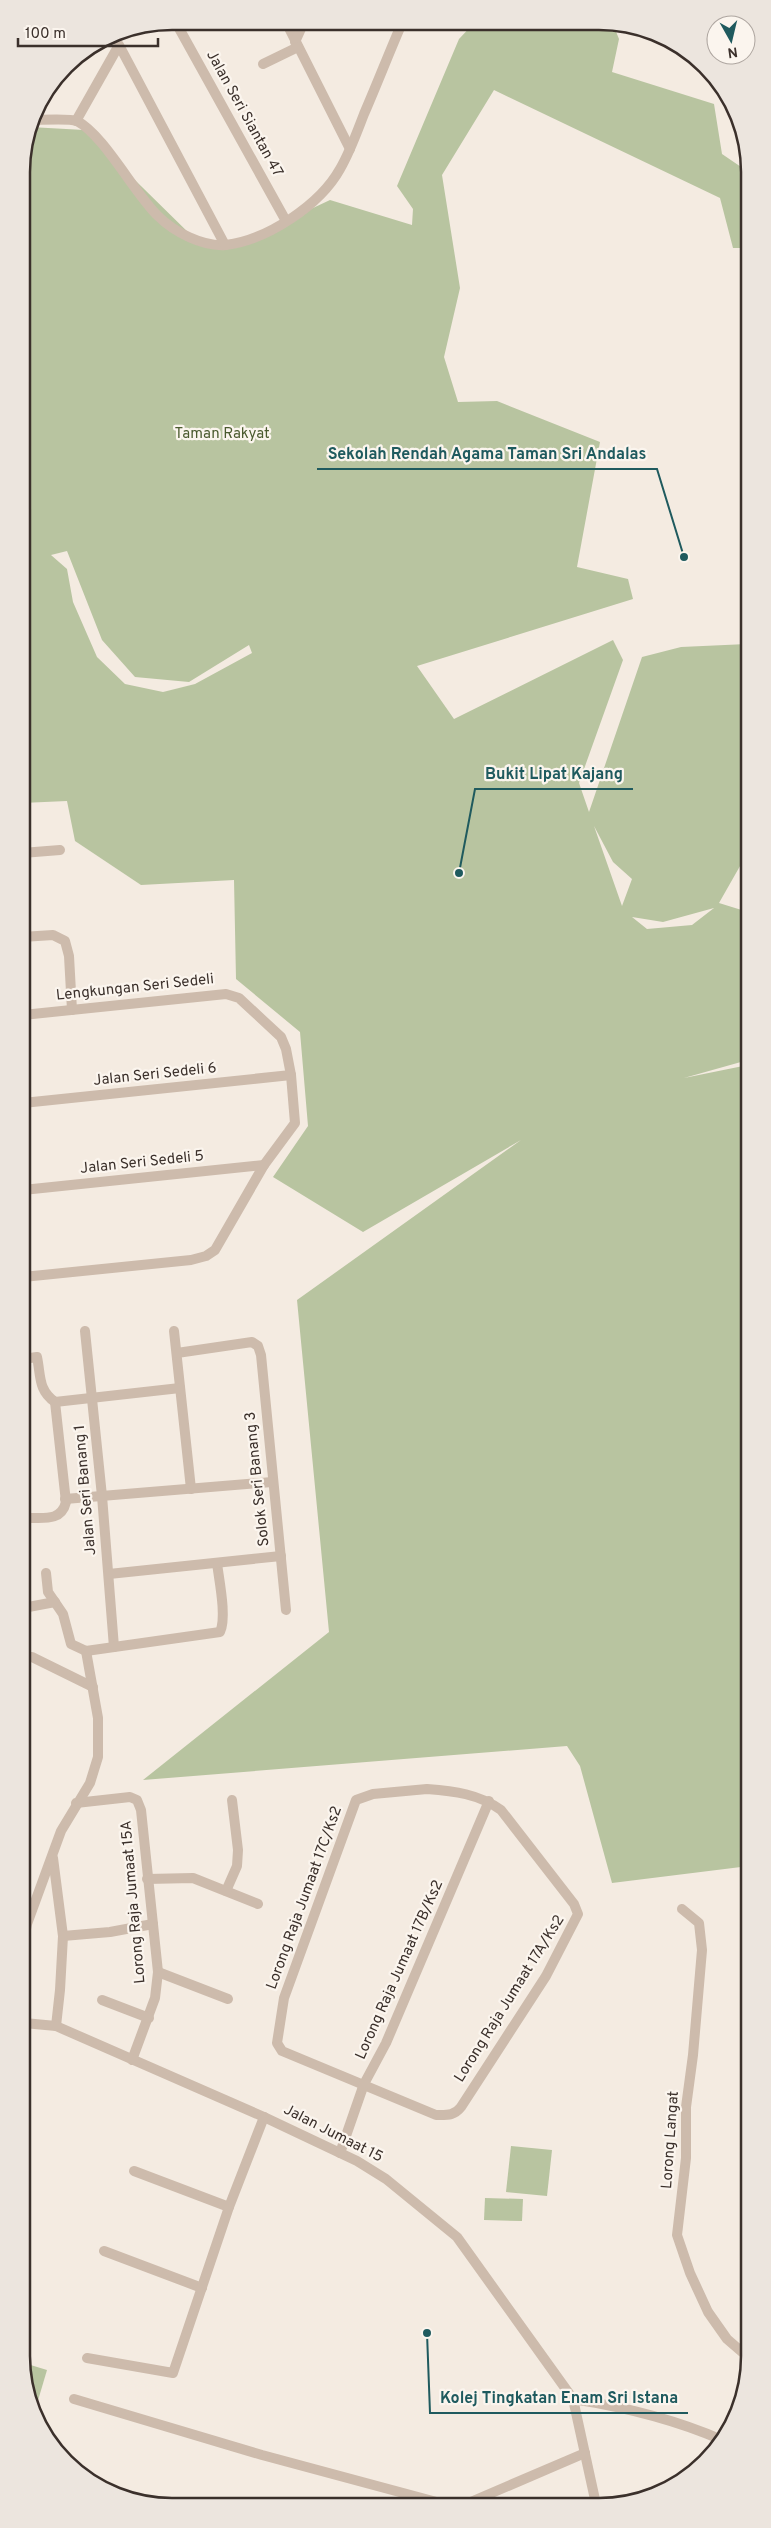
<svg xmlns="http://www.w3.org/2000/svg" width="771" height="2528" viewBox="0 0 771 2528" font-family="Overpass,sans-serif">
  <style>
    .green { fill: #b8c4a0; fill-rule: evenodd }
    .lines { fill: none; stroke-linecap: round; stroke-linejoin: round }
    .street { stroke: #cdbbac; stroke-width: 10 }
    .labels { text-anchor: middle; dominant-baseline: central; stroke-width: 4.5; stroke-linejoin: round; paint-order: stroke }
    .street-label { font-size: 15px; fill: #3b302b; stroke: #fbf5ee }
    .park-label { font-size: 15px; fill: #4a5a2e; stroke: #fbf5ee }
    .rim { fill: none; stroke: #3b302b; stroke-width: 2.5 }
    .leader { fill: none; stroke: #1f5a5e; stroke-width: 2 }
    .callout-dot { fill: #1f5a5e; stroke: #fbf5ee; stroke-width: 2 }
    .callout-label { font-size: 16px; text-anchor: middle; font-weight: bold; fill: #1f5a5e; stroke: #fbf5ee; stroke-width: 4.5; stroke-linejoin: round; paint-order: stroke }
  </style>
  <rect width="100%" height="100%" fill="#f4ebe1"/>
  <g class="green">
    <path d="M474,23L613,24L619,39L612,72L714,104L722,154L747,171V248H733L720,198L494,90L442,175L460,288L444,357L458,402L497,401L600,442L577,567L628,579L633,599L417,666L454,719L613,640L623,660L579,783L589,812L642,657L681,647L747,644L748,852L719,903L748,912V1060L684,1078L748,1065L749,1866L612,1883L580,1766L567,1746L143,1780L329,1632L297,1300L521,1140L363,1232L273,1177L308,1126L300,1032L236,979L234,880L141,885L75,841L67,801L22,803V163L30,127L84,130L198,242L243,241L330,200L412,225L413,209L397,186L459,39ZM67,551L102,640L135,677L189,682L249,645L252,653L195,684L163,692L125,684L97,657L73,602L67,569L51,555ZM594,826L613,862L632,879L622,906ZM714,908L692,925L647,929L632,917L663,922Z"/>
    <polygon points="511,2146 552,2150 547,2196 506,2192"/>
    <polygon points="485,2198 523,2199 522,2221 484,2220"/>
    <polygon points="24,2363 47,2370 34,2414 24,2385"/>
  </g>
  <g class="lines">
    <g class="street">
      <polyline points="175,21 286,221"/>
      <polyline points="286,22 350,149"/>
      <polyline points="295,42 304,22"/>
      <polyline points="263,64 298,47"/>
      <path d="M31,120C41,120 69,118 77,121C104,135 134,193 158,216C174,232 203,247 226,245C267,240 320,205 340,169C350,152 357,132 364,114C377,84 389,53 402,23"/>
      <polyline points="76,121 119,45 225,245"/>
      <polyline points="22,853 60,850"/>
      <polyline points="22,937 53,935 65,941 69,956 72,1010"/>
      <polyline points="23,1015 226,994 239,998 281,1037 286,1049 291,1075 295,1123 264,1165 215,1250 206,1256 191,1260 23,1277"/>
      <polyline points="23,1103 291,1075"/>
      <polyline points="23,1190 264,1165"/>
      <polyline points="85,1331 102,1496 114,1647"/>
      <polyline points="174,1331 191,1489"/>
      <polyline points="177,1353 252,1342 258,1346 261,1355 286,1610"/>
      <path d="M23,1359L37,1357C41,1376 38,1390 55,1402L180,1388"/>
      <polyline points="65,1499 272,1482"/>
      <path d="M23,1518C41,1517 61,1523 66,1502L55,1402"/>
      <path d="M46,1573L48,1592L63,1614L71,1644L86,1651L220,1632C227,1617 219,1580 217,1563"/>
      <polyline points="109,1574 281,1556"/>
      <polyline points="23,1608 55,1602"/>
      <polyline points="23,1657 32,1657 93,1687"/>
      <path d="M427,1789C454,1791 479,1794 501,1810L574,1904L578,1914L546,1976L461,2107C454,2116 447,2115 436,2115L282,2051L277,2043L284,1998L356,1800L373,1794Z"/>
      <polyline points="76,1803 130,1797 137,1800 141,1810 158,1972 155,1998 132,2060"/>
      <polyline points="53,1858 63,1936 60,1990 56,2026"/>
      <polyline points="147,1879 193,1878 258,1904"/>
      <polyline points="226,1891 237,1866 238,1850 232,1800"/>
      <polyline points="682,1909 699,1923 702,1950 693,2055 686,2107 686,2158 677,2235 690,2273 708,2312 727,2339 749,2358"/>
      <polyline points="63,1936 110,1932 153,1924"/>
      <polyline points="24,1939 27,1924 61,1831 90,1783 98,1757 98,1718 86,1651"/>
      <polyline points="158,1972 228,1999"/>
      <polyline points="102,2000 149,2018"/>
      <polyline points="24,2023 56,2026 264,2117 357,2161 386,2179 457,2237 573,2399 596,2504"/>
      <polyline points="340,2153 364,2084 386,2043 489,1801"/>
      <polyline points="134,2171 229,2207"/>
      <polyline points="104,2251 202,2288"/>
      <polyline points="24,2356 26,2357"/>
      <polyline points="87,2358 173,2373 229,2207 264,2117"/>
      <polyline points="74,2399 262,2455 444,2504"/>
      <path d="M573,2399C624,2407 674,2419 722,2440"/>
      <polyline points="466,2504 585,2453"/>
    </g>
  </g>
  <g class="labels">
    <g class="street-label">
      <text transform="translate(244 114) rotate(61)">Jalan Seri Siantan 47</text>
      <text transform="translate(135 988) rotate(-6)">Lengkungan Seri Sedeli</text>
      <text transform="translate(155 1075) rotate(-6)">Jalan Seri Sedeli 6</text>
      <text transform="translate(142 1163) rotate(-6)">Jalan Seri Sedeli 5</text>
      <text transform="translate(258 1479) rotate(-96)">Solok Seri Banang 3</text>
      <text transform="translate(86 1490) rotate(-95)">Jalan Seri Banang 1</text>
      <text transform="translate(305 1898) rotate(-70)">Lorong Raja Jumaat 17C/Ks2</text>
      <text transform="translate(134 1902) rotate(-95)">Lorong Raja Jumaat 15A</text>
      <text transform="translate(400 1970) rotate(-66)">Lorong Raja Jumaat 17B/Ks2</text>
      <text transform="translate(510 1999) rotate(-58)">Lorong Raja Jumaat 17A/Ks2</text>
      <text transform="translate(333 2134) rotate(27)">Jalan Jumaat 15</text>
      <text transform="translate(671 2140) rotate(-86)">Lorong Langat</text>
    </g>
    <g class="park-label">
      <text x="222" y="434">Taman Rakyat</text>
    </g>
  </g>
  <path d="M0 0H771V2528H0ZM172 30H599A142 142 0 0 1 741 172V2356A142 142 0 0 1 599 2498H172A142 142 0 0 1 30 2356V172A142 142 0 0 1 172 30Z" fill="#ece5de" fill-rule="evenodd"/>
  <path class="rim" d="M172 30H599A142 142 0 0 1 741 172V2356A142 142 0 0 1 599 2498H172A142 142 0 0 1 30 2356V172A142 142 0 0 1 172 30Z"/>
  <path class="leader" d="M684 557L657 469H317M459 873L475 789H633M427 2333L430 2413H688"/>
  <g class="callout-dot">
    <circle cx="684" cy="557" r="5"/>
    <circle cx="459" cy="873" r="5"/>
    <circle cx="427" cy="2333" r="5"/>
  </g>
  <g class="callout-label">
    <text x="487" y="459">Sekolah Rendah Agama Taman Sri Andalas</text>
    <text x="554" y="779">Bukit Lipat Kajang</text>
    <text x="559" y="2403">Kolej Tingkatan Enam Sri Istana</text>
  </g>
  <g transform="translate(731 40) rotate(172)"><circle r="24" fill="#fbf5ee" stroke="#aea6a0"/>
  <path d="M0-4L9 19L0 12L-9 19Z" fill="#1f5a5e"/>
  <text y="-8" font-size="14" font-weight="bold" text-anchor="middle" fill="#3b302b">N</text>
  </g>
  <path d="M18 38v8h140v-8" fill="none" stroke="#3b302b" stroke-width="2.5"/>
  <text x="25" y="38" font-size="15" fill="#3b302b" stroke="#fbf5ee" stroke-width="4" paint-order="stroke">100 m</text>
</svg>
